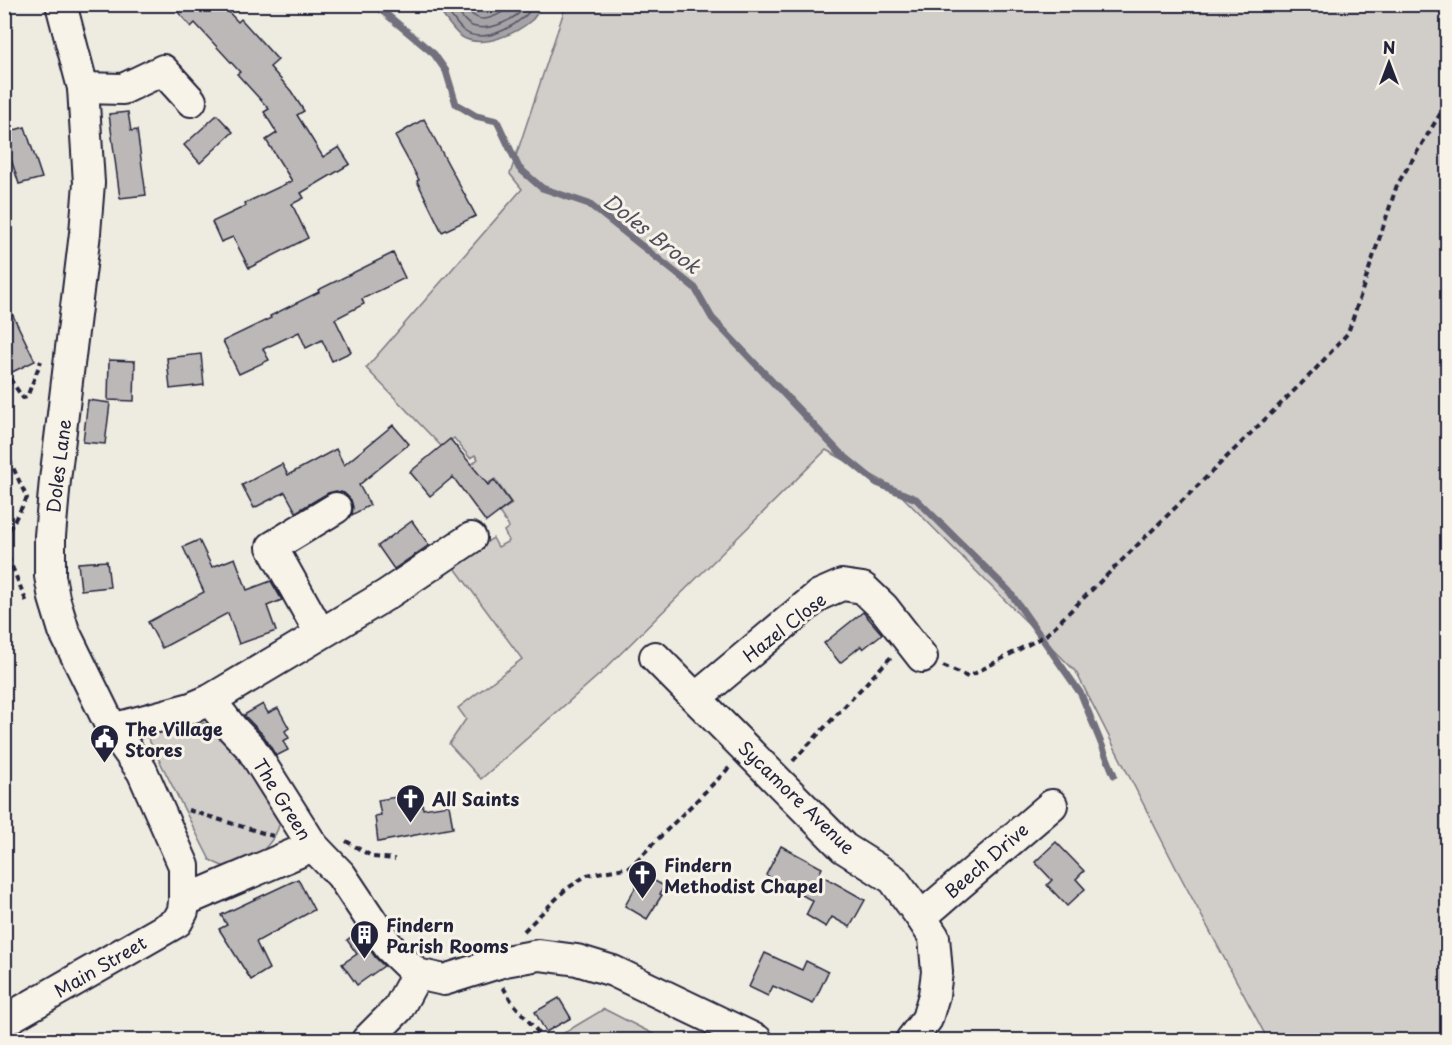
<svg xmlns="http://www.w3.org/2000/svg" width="1452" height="1045" viewBox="0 0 1452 1045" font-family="'Playpen Sans',sans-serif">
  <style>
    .green { fill: #d1cdc9; stroke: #7a7882; stroke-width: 1.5 }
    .water { fill: #a6a3a6; stroke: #716f7b; stroke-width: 1.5 }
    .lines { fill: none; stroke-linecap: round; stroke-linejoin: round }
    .shore { stroke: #575666; stroke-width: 1.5 }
    .stream { stroke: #716f7b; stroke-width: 7 }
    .building { fill: #bbb8b7; stroke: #22223b; stroke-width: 1.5 }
    .minor-casing { stroke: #22223b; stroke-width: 34 }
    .path { stroke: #22223b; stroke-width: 4; stroke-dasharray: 6 4.5; stroke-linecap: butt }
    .minor { stroke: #f7f3e8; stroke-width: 30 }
    .labels { text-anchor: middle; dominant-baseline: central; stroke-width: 6; stroke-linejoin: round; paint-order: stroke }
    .street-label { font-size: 18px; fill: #22223b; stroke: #f7f3e8 }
    .poi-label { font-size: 18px; font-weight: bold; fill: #22223b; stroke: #f7f3e8; text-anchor: start }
    .water-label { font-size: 20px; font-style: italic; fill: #504f60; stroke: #f7f3e8 }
  </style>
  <rect width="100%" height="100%" fill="#eeebe1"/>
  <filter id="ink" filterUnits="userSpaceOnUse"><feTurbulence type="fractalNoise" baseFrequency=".0167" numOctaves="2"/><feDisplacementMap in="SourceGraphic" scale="12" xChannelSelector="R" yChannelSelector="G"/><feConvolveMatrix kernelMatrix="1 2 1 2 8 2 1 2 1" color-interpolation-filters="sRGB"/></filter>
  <g filter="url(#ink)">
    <g class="green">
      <polygon points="566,5 1447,5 1447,1040 1268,1040 1176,868 1076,672 892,486 826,450 600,674 481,779 449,744 466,719 458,708 522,659 452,564 493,538 498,547 509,541 504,531 509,527 499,512 512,504 495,479 482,487 457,478 478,459 475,455 470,458 454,438 442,447 366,368 522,189 510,174"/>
      <path d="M178,723H204L222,730L280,818C280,838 252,866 232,868C224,868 217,864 210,860L148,738L155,732Z"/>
      <polygon points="604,1009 665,1040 552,1040"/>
    </g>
    <path class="water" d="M435,5H543C539,9 536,16 532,20C516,34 482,49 462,37C454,33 441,12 435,5Z"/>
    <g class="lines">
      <g class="shore">
        <path d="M443,4C449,12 456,25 464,31C485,46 524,23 535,4"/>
        <path d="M453,4C458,11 464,23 472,26C489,32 517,20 527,4"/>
        <path d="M464,4C467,8 470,14 474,16C486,25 504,11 515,4"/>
      </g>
      <polyline class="stream" points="374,4 434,54 446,71 456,104 476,116 497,121 519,168 542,188 589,204 695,288 712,318 839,452 877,483 916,499 1009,591 1081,694 1114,775"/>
    </g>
    <g class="building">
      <polygon points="171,4 221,4 238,22 241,19 278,60 270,67 291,91 304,111 297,115 323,157 339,147 350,164 301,193 304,198 292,204 308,238 249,268 233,237 221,242 212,222 246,206 245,203 292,181 266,140 277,133 264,112 269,109 237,74 240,72 195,23 191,27"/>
      <polygon points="128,112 131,131 137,130 146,195 120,198 109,114"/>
      <polygon points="217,115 233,132 200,163 184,145"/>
      <polygon points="424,119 476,216 442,232 417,181 419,180 395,136"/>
      <polygon points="25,127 42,178 19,184 11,159 4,161 4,133"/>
      <polygon points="393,253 405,278 362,299 364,304 335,319 351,352 332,361 322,340 306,348 299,332 263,349 269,360 239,374 223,341 271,318 270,316 319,292 318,290"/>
      <polygon points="4,297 35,361 4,376"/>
      <polygon points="201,354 204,385 170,389 167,358"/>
      <polygon points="109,360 135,361 134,401 108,400"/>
      <polygon points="88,400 110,403 105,444 83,442"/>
      <polygon points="393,425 409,444 359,485 370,505 352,515 353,507 351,500 344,493 336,491 328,493 296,512 285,492 254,508 242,485 282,464 288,475 336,449 344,465"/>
      <polygon points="450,439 488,485 494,480 511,503 486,522 453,477 430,496 410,472"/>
      <polygon points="412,521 429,545 394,569 378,546"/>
      <polygon points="199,540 212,567 235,558 247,590 271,581 282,600 267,606 276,631 239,644 228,613 162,648 148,622 204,592 183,547"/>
      <polygon points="107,561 110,587 81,590 78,563"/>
      <polygon points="863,612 882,634 863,649 861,646 840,663 824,643"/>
      <polygon points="263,704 268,713 278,708 289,728 285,731 289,738 283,741 288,750 276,756 264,736 244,715"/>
      <polygon points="421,793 423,809 449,805 453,828 378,842 375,816 381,815 378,800"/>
      <polygon points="1056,842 1084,871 1076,879 1085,889 1067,906 1047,885 1052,880 1035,862"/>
      <polygon points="781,846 822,868 819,874 865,900 850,927 832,917 826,927 806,915 813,901 766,875"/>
      <polygon points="646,876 664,886 660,894 662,895 647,919 625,906 639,881 642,883"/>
      <polygon points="298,879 314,910 256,942 269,969 251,980 219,929 227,925 221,915"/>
      <polygon points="358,932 375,957 384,966 357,985 342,964 357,954 347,940"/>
      <polygon points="765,953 802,970 806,961 828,972 813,1004 773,986 768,996 749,987"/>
      <polygon points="559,998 571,1018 546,1032 535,1012"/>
    </g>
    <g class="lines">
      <defs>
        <g id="minor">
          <polyline points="83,88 123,89 163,70 191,101"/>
          <polyline points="320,633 272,547 336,508"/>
          <polyline points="655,657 844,848 893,879 921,917 934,937 937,972 934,995 927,1019 911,1040"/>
          <polyline points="697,697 819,595 842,585 863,588 883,607 922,657"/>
          <polyline points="210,700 232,728 251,748 313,846 341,875 389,947 417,974 444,980 505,961 539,955 577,960 613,971 757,1040"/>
          <polyline points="112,729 191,708 210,700 386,595 471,538"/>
          <polyline points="184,901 313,846"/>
          <polyline points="921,917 1052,805"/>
          <polyline points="4,1021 177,922 183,911 184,901 184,866 142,771 112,729 64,631 54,598 50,576 50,536 55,480 85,233 89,183 83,88 61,4"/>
          <polyline points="367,1040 398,1009 417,974"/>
        </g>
      </defs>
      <use href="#minor" class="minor-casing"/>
      <g class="path">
        <polyline points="4,370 23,398 27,397 41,361"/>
        <polyline points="4,539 27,498 5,450"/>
        <polyline points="4,547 27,603"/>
        <polyline points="943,666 968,677 1046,635 1312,373 1348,333 1397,185 1448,101"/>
        <polyline points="793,761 891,657"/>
        <polyline points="188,810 273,836"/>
        <polyline points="346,841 373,857 395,859"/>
        <polyline points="524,931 565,890 587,875 630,867 729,768"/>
        <polyline points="503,987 512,1002 545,1040"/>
      </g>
      <use href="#minor" class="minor"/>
    </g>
  </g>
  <defs>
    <symbol id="civic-pin" viewBox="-11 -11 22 30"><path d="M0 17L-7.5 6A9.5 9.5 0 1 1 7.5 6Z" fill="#22223b" stroke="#f7f3e8"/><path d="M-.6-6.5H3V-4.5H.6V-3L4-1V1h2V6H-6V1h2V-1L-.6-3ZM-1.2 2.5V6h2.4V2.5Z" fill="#fff"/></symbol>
    <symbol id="church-pin" viewBox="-11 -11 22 30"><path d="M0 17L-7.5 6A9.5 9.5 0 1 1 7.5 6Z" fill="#22223b" stroke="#f7f3e8"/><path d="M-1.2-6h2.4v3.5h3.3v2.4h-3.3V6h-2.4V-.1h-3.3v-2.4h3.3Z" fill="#fff"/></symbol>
    <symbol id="building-pin" viewBox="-11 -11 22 30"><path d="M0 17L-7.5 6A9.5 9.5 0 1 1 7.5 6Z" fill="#22223b" stroke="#f7f3e8"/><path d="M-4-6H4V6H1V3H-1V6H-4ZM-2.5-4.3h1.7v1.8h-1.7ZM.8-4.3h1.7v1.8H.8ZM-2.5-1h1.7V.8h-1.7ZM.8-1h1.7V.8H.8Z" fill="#fff"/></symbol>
  </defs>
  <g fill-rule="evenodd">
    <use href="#civic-pin" x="88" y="722" width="33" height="45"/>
    <use href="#church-pin" x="394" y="782" width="33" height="45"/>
    <use href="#church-pin" x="626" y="858" width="33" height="45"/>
    <use href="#building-pin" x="348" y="918" width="33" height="45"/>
  </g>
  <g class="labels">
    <g class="street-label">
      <text transform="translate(58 466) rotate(-83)">Doles Lane</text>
      <text transform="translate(784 627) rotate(-38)">Hazel Close</text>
      <text transform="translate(797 797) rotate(44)">Sycamore Avenue</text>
      <text transform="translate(283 799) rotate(58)">The Green</text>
      <text transform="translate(986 860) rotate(-41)">Beech Drive</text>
      <text transform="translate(100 966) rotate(-30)">Main Street</text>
    </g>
    <g class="poi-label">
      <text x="125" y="728">The Village<tspan x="125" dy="21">Stores</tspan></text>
      <text x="432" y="798">All Saints</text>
      <text x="664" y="864">Findern<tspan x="664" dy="21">Methodist Chapel</tspan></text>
      <text x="386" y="924">Findern<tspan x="386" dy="21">Parish Rooms</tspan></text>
    </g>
    <g class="water-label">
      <text transform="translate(652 233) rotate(38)">Doles Brook</text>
    </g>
  </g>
  <rect width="1452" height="1045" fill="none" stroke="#f7f3e8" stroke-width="24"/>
  <rect x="12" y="12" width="1428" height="1021" fill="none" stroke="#22223b" stroke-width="2" filter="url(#ink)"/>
  <g transform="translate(1389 63)" stroke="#f7f3e8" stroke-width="4.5" paint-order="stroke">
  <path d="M0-4.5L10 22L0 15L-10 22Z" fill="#22223b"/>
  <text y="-9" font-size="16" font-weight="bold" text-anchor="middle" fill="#22223b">N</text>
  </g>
</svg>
